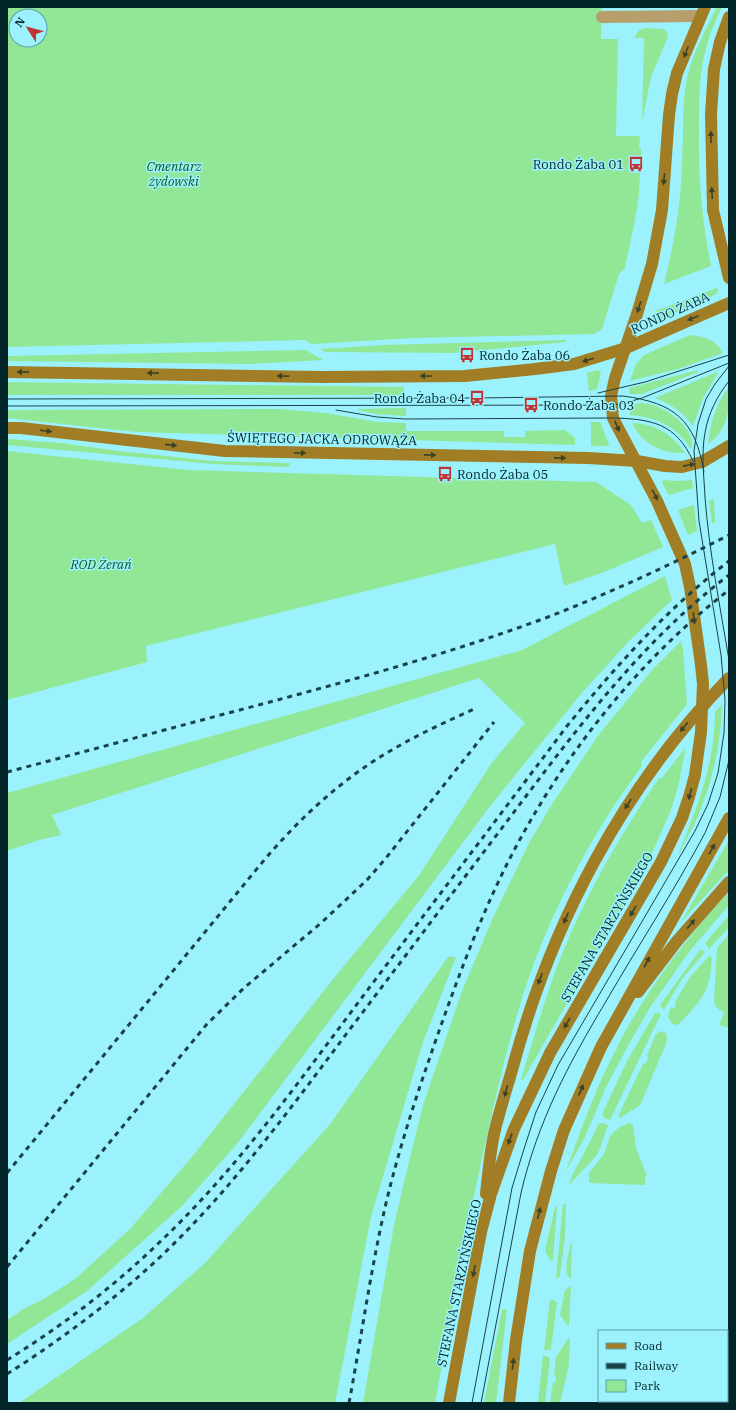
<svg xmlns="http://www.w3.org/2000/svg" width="736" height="1410" viewBox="0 0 736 1410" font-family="'IBM Plex Serif',serif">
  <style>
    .green { fill: #91e796; fill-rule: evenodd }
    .water { fill: #b6cbf6 }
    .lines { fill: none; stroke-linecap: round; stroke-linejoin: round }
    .street { stroke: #b79f6c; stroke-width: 12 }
    .secondary { stroke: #a17d25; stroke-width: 12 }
    .tram { stroke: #184348; stroke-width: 1 }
    .rail { stroke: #184348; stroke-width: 3; stroke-dasharray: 5 5; stroke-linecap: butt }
    .oneway { fill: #384327 }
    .labels { text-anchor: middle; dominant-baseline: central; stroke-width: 3; stroke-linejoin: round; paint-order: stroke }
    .poi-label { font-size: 13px; fill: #002428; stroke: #9bf2fd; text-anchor: start }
    .park-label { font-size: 13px; font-style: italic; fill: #0b561a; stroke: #9bf2fd }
    .street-label { font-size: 13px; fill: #002428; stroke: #9bf2fd }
  </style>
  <rect width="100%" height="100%" fill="#9bf2fd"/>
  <g class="green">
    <path d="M7,7H602L601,39H618L616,136H640L639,149H641V156H633L632,172L640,173C640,205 631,237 625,268L619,274L603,326L601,330L594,334L414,338L312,344L304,340L7,347ZM16,16H40V40H16Z"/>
    <path d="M717,7H722C700,50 699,82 699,129C698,175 702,221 711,266L664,284C674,244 681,204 682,163C684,134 681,103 688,74C694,51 706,29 717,7Z"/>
    <path d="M646,28L663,29L667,32L668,37L651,77L642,122L644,38H635C637,32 639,29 646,28Z"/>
    <polygon points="717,288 718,291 716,294 657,321 654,319 655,311"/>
    <path d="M690,335C704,336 716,340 723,353L678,369L630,381L636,364L644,355Z"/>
    <polygon points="566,340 566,342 453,353 325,352 320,349 383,345"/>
    <polygon points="306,350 323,360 250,364 7,361 7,356"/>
    <polygon points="598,370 601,372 597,389 589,391 587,373"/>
    <polygon points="698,370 698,372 642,394 629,394 629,388"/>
    <path d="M717,372L718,373L703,398L693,426C684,413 671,404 655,398Z"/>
    <polygon points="7,382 404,387 404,395 7,395"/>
    <path d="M729,387C729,411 729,428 708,444C710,423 716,403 729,387Z"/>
    <path d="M640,403C659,403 684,419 691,437C692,440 692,444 692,447L690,448C677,426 655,417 630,415L629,406Z"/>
    <polygon points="406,408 406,416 375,414 358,410 358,409"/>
    <polygon points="280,409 325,413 378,422 406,423 406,431 504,431 504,437 525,437 525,431 565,430 575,438 575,445 136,432 7,418 7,410"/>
    <polygon points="591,422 600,422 609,444 608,446 591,446"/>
    <path d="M632,423C655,424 672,434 685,453C662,454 642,444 632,423Z"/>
    <polygon points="7,439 61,443 119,451 212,461 290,463 289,466 287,467 212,464 7,445"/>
    <polygon points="7,451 188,470 596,482 631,505 642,523 651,520 663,547 604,572 564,586 555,544 146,646 147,662 7,700"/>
    <polygon points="663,480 677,481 692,480 693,488 669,495 662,483"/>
    <polygon points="714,499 715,522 712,524 709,500"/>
    <polygon points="694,505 697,531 688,535 678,510"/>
    <polygon points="665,576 672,600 628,642 581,694 491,805 237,1144 182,1206 87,1291 7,1344 7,1320 25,1308 42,1300 75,1279 130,1229 191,1158 338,973 420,874 491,764 525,723 479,678 52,815 61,835 39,840 7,851 7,793 522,650"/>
    <path d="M681,641L683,648L687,704L641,762L642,766C602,819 569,878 543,940C520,995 506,1054 492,1113C470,1209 453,1306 435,1403H363L394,1225L406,1174L423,1105L462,991L492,920L529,843L552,804L600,733L652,670Z"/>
    <path d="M722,704C721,745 712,785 695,823C689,835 682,847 676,859C696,812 715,764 715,712Z"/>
    <path d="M686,747L678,787L671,810L649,860L523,1080H521C533,1039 545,998 560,959C586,894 620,835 659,778H662Z"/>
    <polygon points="729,840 729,870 681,922"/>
    <path d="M729,892V905L689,952L651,1006L629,1044L607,1085L585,1137L566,1171C585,1117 606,1062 636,1013C663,969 694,929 729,892Z"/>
    <polygon points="729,915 729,927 709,949 705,943"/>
    <polygon points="729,934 729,1028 719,1025 724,1013 715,1006 714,1001 717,948"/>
    <polygon points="700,950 703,950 705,952 682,979 664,1010 660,1005"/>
    <path d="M710,955L712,959C711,966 711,974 709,981C705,998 691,1011 680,1023L677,1025L672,1024L668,1017L670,1009L674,1008L676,1004L675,1002L690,977Z"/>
    <polygon points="448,957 456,957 422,1045 371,1217 335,1403 19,1403 143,1318 205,1263 331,1123"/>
    <polygon points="655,1013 658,1013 661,1014 610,1120 604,1118 602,1114 627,1061"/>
    <polygon points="660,1031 666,1033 667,1041 642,1101 640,1105 620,1118 619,1114 643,1064 646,1063 648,1058 647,1055 656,1034"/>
    <path d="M602,1123L608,1125L600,1149L597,1155L570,1184L569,1183C577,1163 590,1145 598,1124Z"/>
    <polygon points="629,1123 633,1125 636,1148 647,1176 645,1177 645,1185 589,1183 589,1173 604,1154 610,1136 618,1128"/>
    <polygon points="563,1204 566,1204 565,1237 560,1275 558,1279 556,1278"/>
    <polygon points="555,1207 557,1207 553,1260 550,1260 545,1251"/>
    <path d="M572,1243L571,1279C562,1273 569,1255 570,1245Z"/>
    <polygon points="571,1286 569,1327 560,1315 565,1290"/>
    <polygon points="550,1300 554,1300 557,1303 551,1349 549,1350 544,1350"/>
    <polygon points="502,1309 507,1310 496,1403 484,1403"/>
    <polygon points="570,1336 569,1365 560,1403 550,1403 553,1382 556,1382 556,1377 554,1375 556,1357"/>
    <polygon points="543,1355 550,1358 545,1403 538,1403"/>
  </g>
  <polygon class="water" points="729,1328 729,1386 727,1385 727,1329"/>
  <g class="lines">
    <polyline class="street" points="602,17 700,16"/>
    <g class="secondary">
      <polyline points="729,17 720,42 714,69 711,114 713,210 729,278"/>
      <polyline points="7,372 322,377 465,376 535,369 574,364 626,348 729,303"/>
      <polyline points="7,428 21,428 225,451 588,458 637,461 665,466 682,467 702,462 729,446"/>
      <polyline points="638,992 677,941 729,882"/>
      <path d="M486,1194C488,1174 490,1153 494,1134C499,1112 506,1091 512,1070C551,924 623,786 729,678"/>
      <polyline points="449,1403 481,1232 491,1194 514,1129 550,1053 661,862 682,818 689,797 695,775 701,732 703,684 701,665 690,587 685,564 657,501 616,424 613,418 611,396 615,378 637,314 652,264 662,210 669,115 672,94 677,73 705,7"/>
      <polyline points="509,1403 516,1340 530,1251 551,1171 564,1130 601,1047 729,818"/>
    </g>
    <g class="tram">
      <path d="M729,381C717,396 708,414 705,433C701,454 704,476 705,497C709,551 720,606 729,660"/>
      <polyline points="598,393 645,382 729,355"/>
      <path d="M7,399L477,398L623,396C675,403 695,420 704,472"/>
      <polyline points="7,406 612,405 625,403 642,398 729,363"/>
      <path d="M336,410L377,417L405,419L613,418C651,419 676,423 693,461"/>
      <polyline points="472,1403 512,1188 523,1152 536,1112 558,1065 695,831 708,804 718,773 724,733 725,700 721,655 699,521 694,451 698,424 706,399 715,384 729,366"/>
      <path d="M481,1403L521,1193C538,1121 568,1065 605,1003C638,946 674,891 705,833L720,797L729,760"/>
    </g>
    <g class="rail">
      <path d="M7,772C95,749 182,725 270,702C363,677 457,651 548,617C610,593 670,565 729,535"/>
      <path d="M7,1173L265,859C303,815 345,776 397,747C421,733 448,721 474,709"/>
      <polyline points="7,1267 207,1024 244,988 321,923 367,880 386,858 494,722"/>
      <path d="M7,1360C64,1325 117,1284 165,1237C241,1164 303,1076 366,992C433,903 500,815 567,726C617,665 667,609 729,561"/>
      <path d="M7,1374C56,1343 103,1308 146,1270C225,1199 287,1113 350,1029C404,958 457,887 511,816C576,730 642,641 729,575"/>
      <path d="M349,1403C361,1339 370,1275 384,1212C398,1150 418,1091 439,1031C459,975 480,918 507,864C560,759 636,662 729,590"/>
    </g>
  </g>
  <defs><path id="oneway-solid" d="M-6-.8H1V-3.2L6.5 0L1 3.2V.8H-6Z"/></defs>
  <g class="oneway">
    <use href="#oneway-solid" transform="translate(686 52) rotate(112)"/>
    <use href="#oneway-solid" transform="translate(711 137) rotate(-90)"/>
    <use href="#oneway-solid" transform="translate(664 179) rotate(95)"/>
    <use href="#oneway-solid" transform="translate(712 193) rotate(-93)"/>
    <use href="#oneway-solid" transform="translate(639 307) rotate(108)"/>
    <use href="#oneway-solid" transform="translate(693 318) rotate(157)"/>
    <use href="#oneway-solid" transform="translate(588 360) rotate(163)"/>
    <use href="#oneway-solid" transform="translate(23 372) rotate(-179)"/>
    <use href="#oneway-solid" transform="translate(153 373) rotate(-179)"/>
    <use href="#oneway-solid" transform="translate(283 376) rotate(-179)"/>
    <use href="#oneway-solid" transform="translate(426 376) rotate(180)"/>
    <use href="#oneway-solid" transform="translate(617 426) rotate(67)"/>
    <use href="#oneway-solid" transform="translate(46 431) rotate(7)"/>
    <use href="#oneway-solid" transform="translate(171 445) rotate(6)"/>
    <use href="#oneway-solid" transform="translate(300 453) rotate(1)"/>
    <use href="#oneway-solid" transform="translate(430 455) rotate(1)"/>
    <use href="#oneway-solid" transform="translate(560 458) rotate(1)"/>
    <use href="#oneway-solid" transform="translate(689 465) rotate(-11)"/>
    <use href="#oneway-solid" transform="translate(655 495) rotate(63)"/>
    <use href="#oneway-solid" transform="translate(694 618) rotate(82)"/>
    <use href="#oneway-solid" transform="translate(684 727) rotate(129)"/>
    <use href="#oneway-solid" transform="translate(690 794) rotate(105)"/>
    <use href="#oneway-solid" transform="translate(628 804) rotate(123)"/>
    <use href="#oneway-solid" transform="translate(712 849) rotate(-61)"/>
    <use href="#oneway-solid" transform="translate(633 911) rotate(120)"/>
    <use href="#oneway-solid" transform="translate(566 918) rotate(114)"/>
    <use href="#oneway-solid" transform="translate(691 924) rotate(-50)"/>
    <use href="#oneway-solid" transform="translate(647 962) rotate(-61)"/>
    <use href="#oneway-solid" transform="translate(540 979) rotate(110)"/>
    <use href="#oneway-solid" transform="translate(567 1023) rotate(120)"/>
    <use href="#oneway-solid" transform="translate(581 1090) rotate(-67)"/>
    <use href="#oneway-solid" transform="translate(506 1091) rotate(105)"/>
    <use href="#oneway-solid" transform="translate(510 1139) rotate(110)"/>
    <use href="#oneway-solid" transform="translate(539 1213) rotate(-76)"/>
    <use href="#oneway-solid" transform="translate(474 1271) rotate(101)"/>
    <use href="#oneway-solid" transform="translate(513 1364) rotate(-83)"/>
  </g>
  <defs>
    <symbol id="bus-bare" viewBox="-9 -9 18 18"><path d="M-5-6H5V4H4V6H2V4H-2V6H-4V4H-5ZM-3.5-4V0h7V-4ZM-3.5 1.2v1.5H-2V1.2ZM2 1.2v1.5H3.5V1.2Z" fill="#c23333" stroke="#9bf2fd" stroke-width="2.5" paint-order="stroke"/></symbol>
  </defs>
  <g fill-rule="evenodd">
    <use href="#bus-bare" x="625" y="153" width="22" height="22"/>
    <use href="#bus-bare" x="456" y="344" width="22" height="22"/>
    <use href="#bus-bare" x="466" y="387" width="22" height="22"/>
    <use href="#bus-bare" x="520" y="394" width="22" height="22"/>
    <use href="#bus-bare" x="434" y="463" width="22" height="22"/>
  </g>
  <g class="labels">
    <g class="poi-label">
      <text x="624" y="164" text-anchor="end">Rondo Żaba 01</text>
      <text x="479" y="355">Rondo Żaba 06</text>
      <text x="465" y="398" text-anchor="end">Rondo Żaba 04</text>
      <text x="543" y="405">Rondo Żaba 03</text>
      <text x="457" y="474">Rondo Żaba 05</text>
    </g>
    <g class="park-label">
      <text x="174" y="166">Cmentarz<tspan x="174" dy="15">żydowski</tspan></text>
      <text x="101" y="564">ROD Żerań</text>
    </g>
    <g class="street-label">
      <text transform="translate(670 313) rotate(-24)">RONDO ŻABA</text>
      <text transform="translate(322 439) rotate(1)">ŚWIĘTEGO JACKA ODROWĄŻA</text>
      <text transform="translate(607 927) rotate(-60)">STEFANA STARZYŃSKIEGO</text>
      <text transform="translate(459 1283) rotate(-78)">STEFANA STARZYŃSKIEGO</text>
    </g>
  </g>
  <rect width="736" height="1410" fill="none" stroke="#002428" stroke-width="16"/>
  <rect x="598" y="1330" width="130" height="72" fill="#9bf2fd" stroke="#5da0a8"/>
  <rect x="606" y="1343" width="20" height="6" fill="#a17d25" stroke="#5da0a8"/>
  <text x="634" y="1350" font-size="12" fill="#002428">Road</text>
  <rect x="606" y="1363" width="20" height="6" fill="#184348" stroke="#5da0a8"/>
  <text x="634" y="1370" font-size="12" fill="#002428">Railway</text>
  <rect x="606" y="1380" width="20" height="12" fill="#91e796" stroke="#5da0a8"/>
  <text x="634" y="1390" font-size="12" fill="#002428">Park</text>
  <g transform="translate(28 28) rotate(306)"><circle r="19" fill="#9bf2fd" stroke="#5da0a8"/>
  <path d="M0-3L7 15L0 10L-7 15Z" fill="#c23333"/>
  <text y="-6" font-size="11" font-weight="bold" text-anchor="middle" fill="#002428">N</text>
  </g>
</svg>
